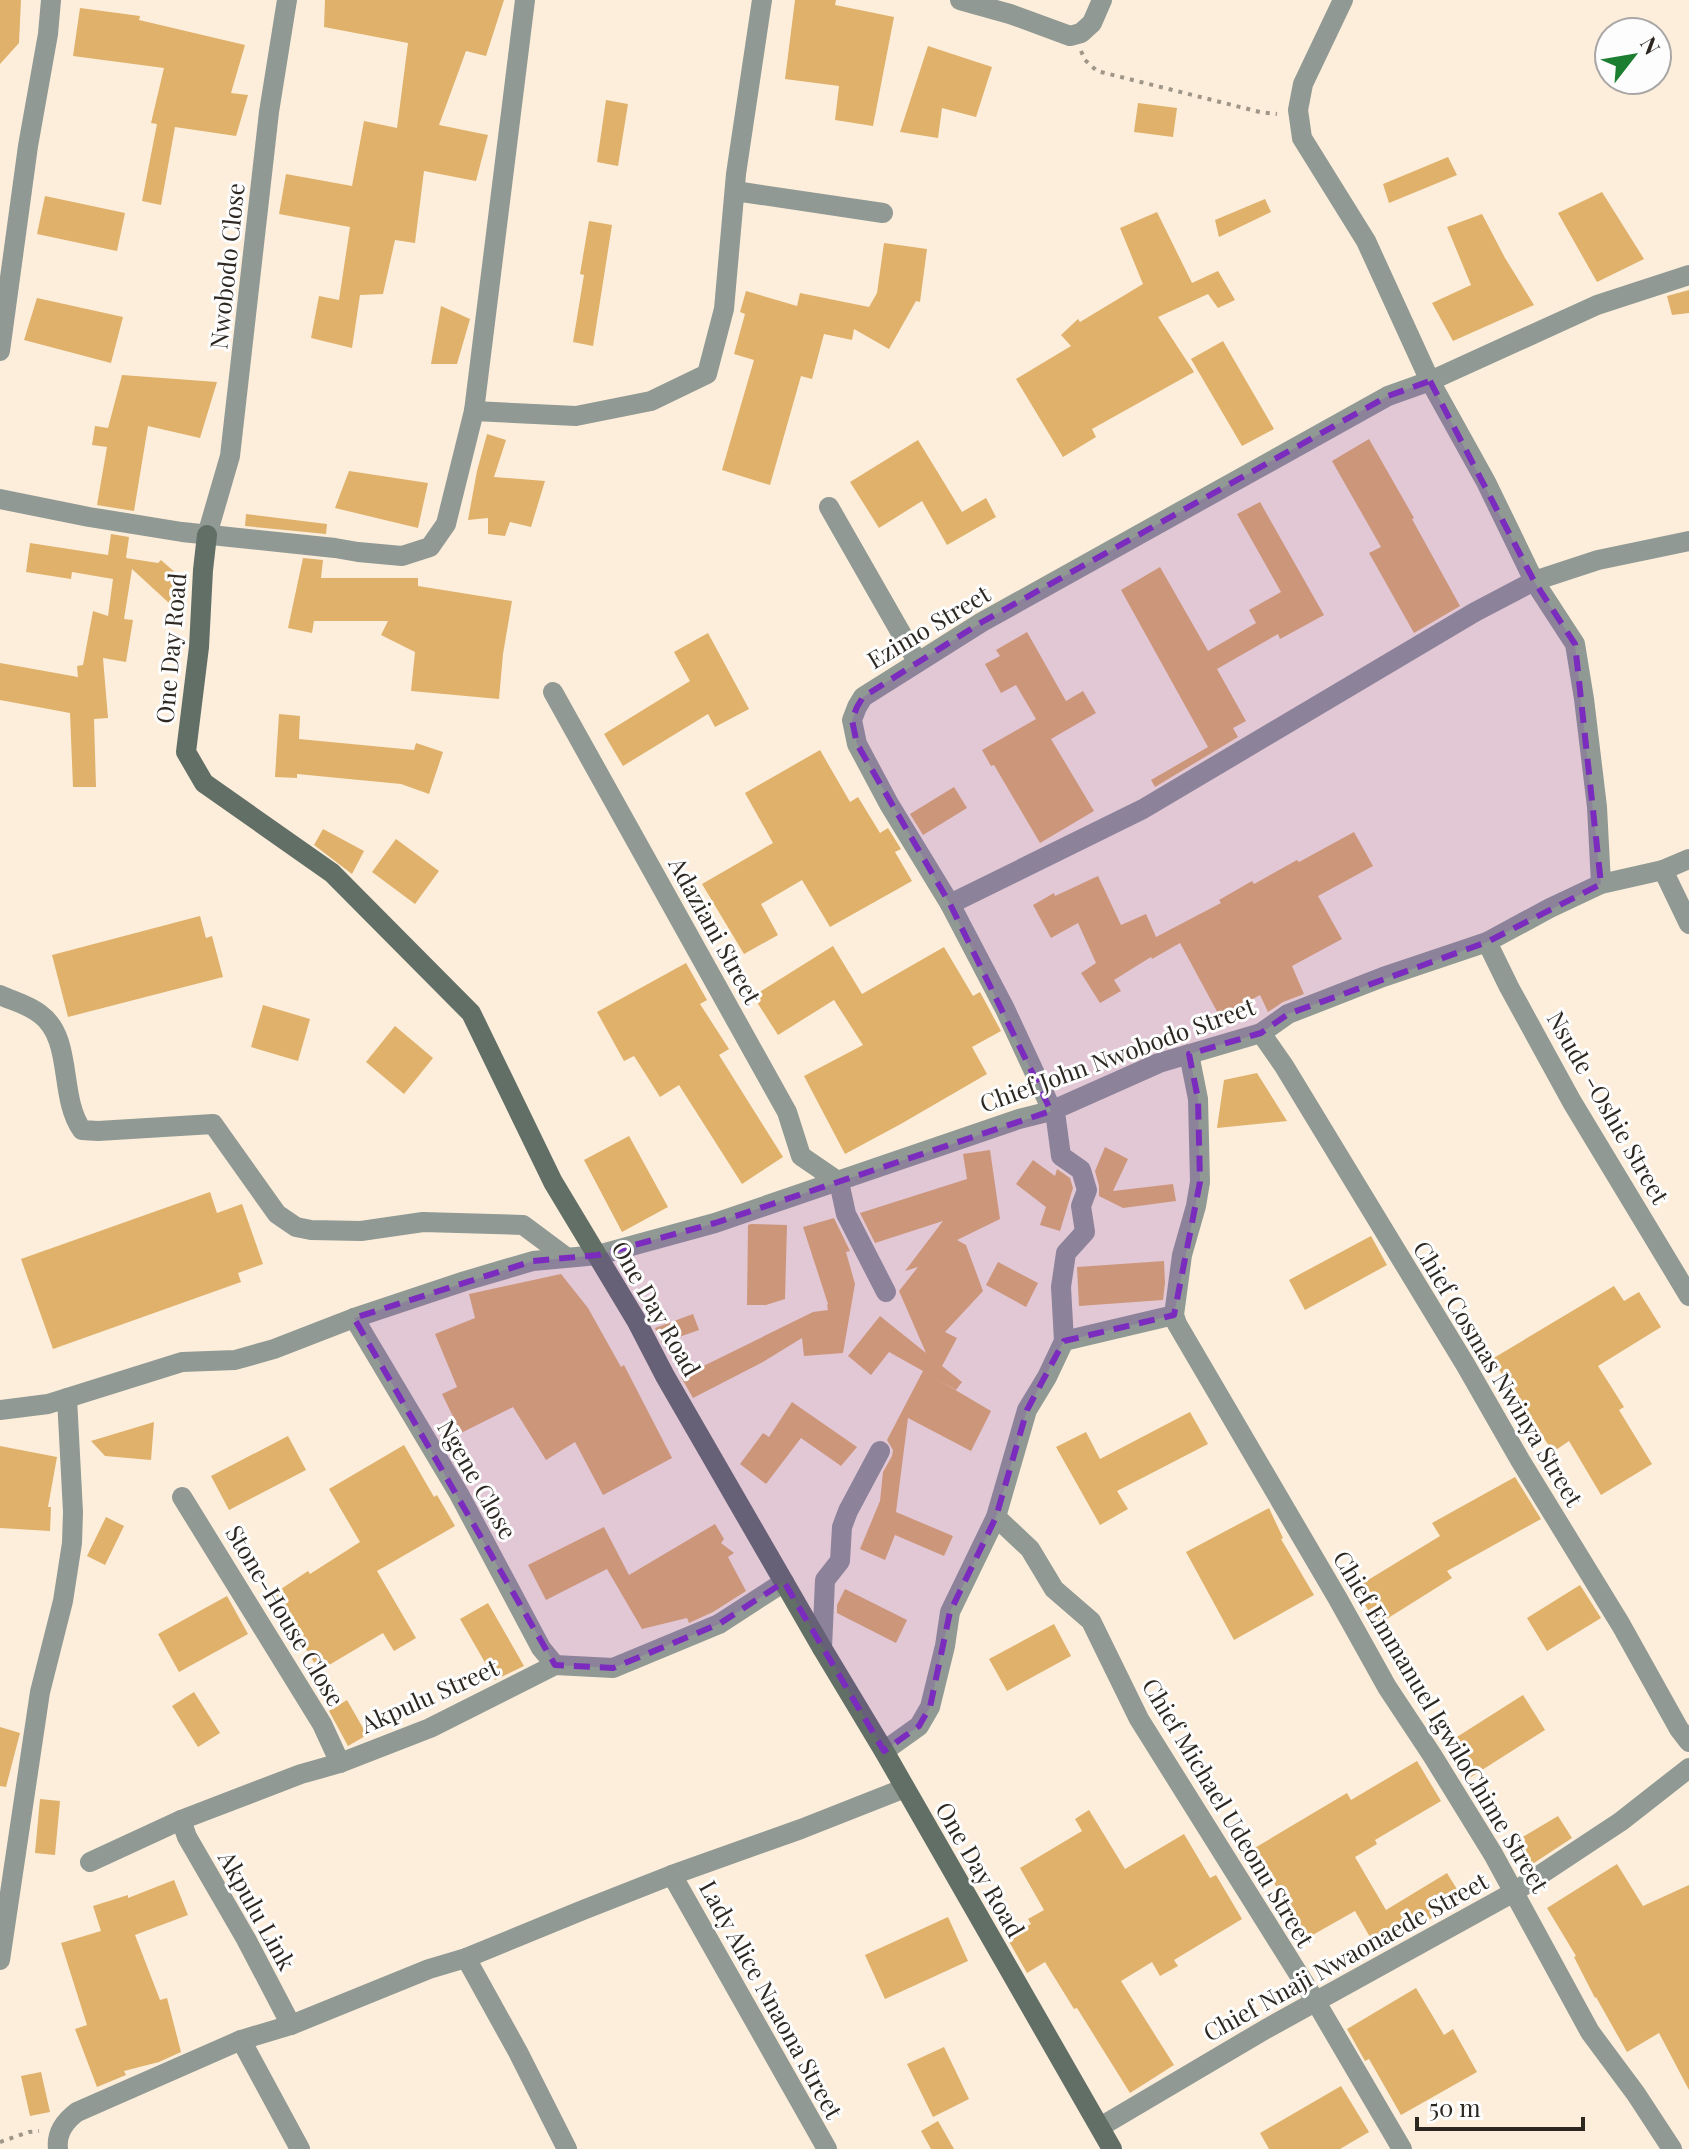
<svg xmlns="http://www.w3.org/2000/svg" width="1689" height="2149" viewBox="0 0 1689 2149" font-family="'Playfair Display',serif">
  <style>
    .building { fill: #e0b16b }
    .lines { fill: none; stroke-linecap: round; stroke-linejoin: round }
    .path { stroke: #a09688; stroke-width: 4; stroke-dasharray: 4 6; stroke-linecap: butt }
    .minor { stroke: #909993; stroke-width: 20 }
    .secondary { stroke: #626f67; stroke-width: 20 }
    .marked { fill: #7b2cbf; fill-opacity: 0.2; stroke: #7b2cbf; stroke-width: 6; stroke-dasharray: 16 10; stroke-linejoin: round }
    .labels { text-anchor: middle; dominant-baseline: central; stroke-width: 6; stroke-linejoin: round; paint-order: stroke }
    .street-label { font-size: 24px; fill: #2c2720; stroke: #fdfdfd }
  </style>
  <rect width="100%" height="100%" fill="#fceedb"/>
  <g class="building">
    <polygon points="0,0 21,0 19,43 0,64"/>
    <polygon points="325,0 504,0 486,56 466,51 439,125 488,135 476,181 424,171 415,243 395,240 383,294 360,295 352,348 311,338 319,296 339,300 350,227 279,214 286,174 352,186 364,121 397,128 408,43 324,27"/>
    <polygon points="795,0 836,0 835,5 894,17 873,126 835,120 839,86 785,79"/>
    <polygon points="80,8 140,16 139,20 245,45 231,93 248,95 236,136 175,127 161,205 142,201 157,124 151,123 164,68 73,56"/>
    <polygon points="928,46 992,67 976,117 942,108 938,138 900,132"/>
    <polygon points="606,100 628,104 618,166 597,162"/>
    <polygon points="1138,103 1177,108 1173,137 1134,132"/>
    <polygon points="1448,157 1457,175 1389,203 1383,184"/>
    <polygon points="1602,192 1644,259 1597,282 1558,213"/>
    <polygon points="45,196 125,213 117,251 37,234"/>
    <polygon points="1265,199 1271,212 1219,237 1215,220"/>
    <polygon points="1157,212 1192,283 1218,271 1235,300 1218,308 1208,294 1158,317 1194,372 1092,429 1096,437 1063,457 1016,379 1071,346 1061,335 1078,319 1080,322 1143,284 1120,228"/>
    <polygon points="1482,214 1505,258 1534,305 1453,341 1432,303 1471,285 1447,227"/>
    <polygon points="589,221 612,225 593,346 573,342 584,275 580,274"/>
    <polygon points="884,243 927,249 920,302 916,301 889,349 854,329 852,340 824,334 812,379 801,376 770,485 722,470 754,360 734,354 745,314 740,312 746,291 797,306 800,293 869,307 877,293"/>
    <polygon points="1689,290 1689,313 1672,315 1667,296"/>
    <polygon points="37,298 123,317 111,363 24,340"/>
    <polygon points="441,306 470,319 457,364 431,364"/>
    <polygon points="1223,341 1274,429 1242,446 1191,359"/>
    <polygon points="122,375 217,382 200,438 148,426 134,511 97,505 107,447 92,445 95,426 108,428"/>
    <polygon points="487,434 506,440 494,477 545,481 531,527 510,522 505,536 488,534 488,518 468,520 477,471"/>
    <polygon points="1369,439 1414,518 1412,519 1460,606 1414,633 1369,553 1381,547 1332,461"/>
    <polygon points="918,440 962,512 986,498 996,517 947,545 922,501 879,528 850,482"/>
    <polygon points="349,471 428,483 418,528 335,508"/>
    <polygon points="1260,502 1324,615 1280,639 1278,634 1217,669 1246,721 1233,728 1238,737 1155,787 1151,780 1208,747 1121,590 1160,567 1208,651 1256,623 1249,610 1281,592 1237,514"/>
    <polygon points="246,514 327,524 326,534 245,526"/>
    <polygon points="111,534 129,537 126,558 158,563 161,560 187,583 169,603 132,569 124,619 133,620 126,662 103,658 108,718 94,719 96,787 73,787 70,713 0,700 0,663 78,677 77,666 83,665 93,611 108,616 113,579 72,572 71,579 26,572 30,543 108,555"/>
    <polygon points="303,558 323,560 321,578 418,578 418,586 512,601 503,654 499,699 411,691 415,652 381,635 388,621 314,621 312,633 288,628"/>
    <polygon points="1027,632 1066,701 1083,691 1096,713 1051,739 1094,811 1040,843 994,765 991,766 982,750 1036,719 1016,685 1001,693 985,664 1000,656 996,650"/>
    <polygon points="708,633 749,709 715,727 708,714 623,766 604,734 690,681 674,652"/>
    <polygon points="279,714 300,716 299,739 414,750 416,743 443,752 429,794 401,784 297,774 297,778 275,777"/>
    <polygon points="820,750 850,802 858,797 880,833 888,828 901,849 895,852 912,881 830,927 802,880 761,904 778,935 744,954 702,884 773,843 745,793"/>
    <polygon points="954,787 967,808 923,835 910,814"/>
    <polygon points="323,829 364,851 352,874 314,845"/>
    <polygon points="1354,832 1373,866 1318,896 1342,939 1292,966 1304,994 1283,1002 1268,1012 1260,995 1220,1017 1180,943 1152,959 1151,957 1114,980 1121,991 1100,1003 1081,973 1096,963 1078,923 1051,938 1033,905 1054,893 1055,896 1098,876 1121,925 1146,914 1156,937 1221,903 1219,900 1252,881 1254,884 1297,860 1299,862"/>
    <polygon points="396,839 439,871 415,904 372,872"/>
    <polygon points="200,916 206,938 212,936 223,977 68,1017 52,955"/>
    <polygon points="833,946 862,994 944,947 973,996 980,992 1001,1031 972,1047 987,1074 899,1125 845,1154 804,1076 863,1045 834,1000 778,1035 753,996"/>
    <polygon points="686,963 707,1000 700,1004 729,1049 719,1055 783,1157 742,1184 679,1085 660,1097 634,1056 624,1061 597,1012"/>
    <polygon points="263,1005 310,1019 298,1061 251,1047"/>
    <polygon points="395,1026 433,1058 404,1094 366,1062"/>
    <polygon points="1257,1073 1287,1121 1217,1128 1224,1080"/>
    <polygon points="629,1136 668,1207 622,1232 584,1160"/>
    <polygon points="1105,1147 1128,1159 1113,1191 1173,1184 1176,1201 1123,1208 1099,1196 1099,1186 1095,1171"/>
    <polygon points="990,1150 1000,1219 957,1240 966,1245 983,1291 945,1332 957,1338 942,1366 962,1382 956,1390 935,1378 991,1411 971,1451 908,1418 896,1512 953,1536 944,1556 895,1535 885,1560 860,1549 880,1501 883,1472 892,1456 893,1450 887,1440 923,1371 889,1352 871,1375 848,1356 880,1316 926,1353 899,1291 918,1267 905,1271 943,1221 875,1243 860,1213 967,1179 963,1154"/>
    <polygon points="1033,1160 1055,1176 1057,1169 1070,1178 1073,1188 1060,1231 1040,1225 1046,1207 1016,1184"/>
    <polygon points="210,1192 217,1213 242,1204 263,1264 238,1273 241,1282 53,1349 21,1259"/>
    <polygon points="834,1218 850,1251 846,1252 855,1284 843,1353 804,1356 802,1338 761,1363 693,1398 681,1377 813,1312 828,1310 827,1305 828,1304 803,1227"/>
    <polygon points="751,1224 787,1225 785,1299 766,1305 747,1305 748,1225"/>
    <polygon points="1371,1236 1387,1265 1305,1310 1289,1280"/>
    <polygon points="1164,1261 1165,1283 1163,1300 1079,1306 1077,1267"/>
    <polygon points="998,1262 1038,1283 1026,1307 986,1285"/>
    <polygon points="561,1274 588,1308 621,1367 624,1365 672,1458 603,1495 575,1442 546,1460 513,1407 461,1433 442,1394 457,1387 435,1334 475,1318 469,1294"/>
    <polygon points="1614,1286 1624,1301 1639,1292 1661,1327 1598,1366 1624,1407 1619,1410 1652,1464 1601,1495 1569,1441 1553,1452 1492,1359"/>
    <polygon points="693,1314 699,1330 662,1343 655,1328"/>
    <polygon points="792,1402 857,1447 841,1466 801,1438 766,1484 740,1464 763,1433 769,1437"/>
    <polygon points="1190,1412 1208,1444 1117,1491 1128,1509 1100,1525 1056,1447 1086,1432 1100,1459"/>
    <polygon points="154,1422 151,1460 105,1456 91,1441"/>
    <polygon points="288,1436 306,1470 229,1510 211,1476"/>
    <polygon points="404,1445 434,1497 437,1495 455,1526 377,1571 416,1638 394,1651 383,1633 319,1671 292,1625 289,1627 269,1597 308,1571 310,1574 360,1542 329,1489"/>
    <polygon points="0,1446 57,1457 48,1507 51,1507 50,1531 0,1528"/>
    <polygon points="1515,1477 1541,1519 1447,1571 1452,1578 1377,1625 1355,1588 1440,1536 1432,1523"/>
    <polygon points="1269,1508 1283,1538 1281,1539 1314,1595 1234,1640 1186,1552"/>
    <polygon points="106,1517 124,1526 105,1565 87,1556"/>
    <polygon points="715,1524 724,1539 721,1543 734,1553 728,1557 746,1591 713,1612 689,1623 687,1618 642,1629 607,1569 546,1600 528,1565 604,1527 629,1575"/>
    <polygon points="1580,1585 1601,1618 1547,1651 1527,1618"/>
    <polygon points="845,1589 907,1620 896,1643 837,1613 837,1605"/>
    <polygon points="227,1596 248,1634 179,1672 158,1634"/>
    <polygon points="488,1603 524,1666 495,1680 460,1619"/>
    <polygon points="1054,1624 1071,1656 1007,1691 989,1659"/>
    <polygon points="194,1692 220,1733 198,1747 172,1706"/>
    <polygon points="1523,1695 1545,1730 1471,1777 1449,1742"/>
    <polygon points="347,1700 367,1735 348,1746 329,1711"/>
    <polygon points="0,1727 20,1733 6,1787 0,1786"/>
    <polygon points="1417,1761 1441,1801 1375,1840 1377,1844 1355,1857 1386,1910 1447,1873 1463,1899 1378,1951 1355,1911 1302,1941 1281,1904 1286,1902 1253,1849 1347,1793 1351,1800"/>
    <polygon points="40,1799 60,1801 55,1855 35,1853"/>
    <polygon points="1089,1810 1125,1869 1184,1834 1210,1878 1216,1875 1242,1919 1174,1960 1178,1966 1160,1976 1152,1962 1121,1981 1174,2065 1130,2093 1077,2008 1074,2009 1045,1962 1027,1973 1007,1938 1031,1924 1028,1919 1044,1910 1020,1868 1082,1831 1075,1819"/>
    <polygon points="1558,1816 1572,1838 1531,1865 1516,1841"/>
    <polygon points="1617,1864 1643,1906 1689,1885 1689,2090 1659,2033 1627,2052 1596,1997 1595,1998 1574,1957 1576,1956 1547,1908"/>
    <polygon points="174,1880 188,1915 135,1935 160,2000 167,1998 181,2052 159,2062 124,2071 126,2075 97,2087 75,2029 87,2025 61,1943 101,1931 93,1906 128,1895 128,1898"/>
    <polygon points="948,1917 968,1961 885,1999 865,1955"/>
    <polygon points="1416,1988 1444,2035 1453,2029 1477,2072 1401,2115 1369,2059 1365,2061 1347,2029"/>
    <polygon points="944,2047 969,2099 933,2117 907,2064"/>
    <polygon points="41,2072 50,2112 30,2116 21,2076"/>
    <polygon points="1341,2086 1369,2132 1340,2149 1269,2149 1260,2133"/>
    <polygon points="938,2121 954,2149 931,2149 921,2131"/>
  </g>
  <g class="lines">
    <g class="path">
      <polyline points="1081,51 1085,60 1097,71 1260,112 1277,114"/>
      <polyline points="0,2142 29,2132 39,2131"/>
    </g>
    <g class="minor">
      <polyline points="960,0 1010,14 1070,36 1081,33 1092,23 1102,0"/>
      <polyline points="1343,0 1303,84 1298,110 1302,138 1366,241 1430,381 1486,482 1534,581 1575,644 1584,699 1597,807 1601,884"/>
      <polyline points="735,191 883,213"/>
      <polyline points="0,351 28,146 48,34 51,0"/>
      <polyline points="474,411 576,416 651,401 707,374 724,309 736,174 762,0"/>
      <polyline points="0,499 89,517 182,532 335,548 358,552 402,556 430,547 446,524 474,411 525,0"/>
      <polyline points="829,507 917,661"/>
      <polyline points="207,535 230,456 269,112 287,0"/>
      <polyline points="553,692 787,1112 801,1156 839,1182 846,1214 886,1292"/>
      <polyline points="1663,870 1689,924"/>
      <polyline points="950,904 1143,809 1475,612 1534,581 1598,560 1689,541"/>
      <polyline points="1487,942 1509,987 1572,1102 1689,1296"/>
      <path d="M0,995C13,1001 29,1005 40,1014C74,1039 58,1096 82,1130L98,1131L213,1124L277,1214L296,1227L311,1230L361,1231L423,1222L523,1225L566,1257"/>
      <polyline points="1261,1033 1284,1066 1465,1364 1520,1460 1621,1625 1679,1729 1689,1742"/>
      <polyline points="1189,1054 1198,1099 1200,1182 1196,1206 1182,1255 1174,1315 1177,1324 1338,1599 1387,1687 1432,1755 1493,1854 1590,2032 1636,2094 1672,2149"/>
      <polyline points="354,1318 459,1494 541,1648 555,1665"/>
      <polyline points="1064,1341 1061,1287 1066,1253 1085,1232 1081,1206 1087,1190 1081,1170 1061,1156 1056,1119 1005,1009 950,904 889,804 857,744 852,720 857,707 863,697 982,622 1388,396 1430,381 1597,305 1689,275"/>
      <polyline points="0,1410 48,1404 182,1362 235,1360 274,1349 354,1318 465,1281 533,1261 598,1255 715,1223 1019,1119 1051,1111 1159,1063 1261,1033 1288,1014 1383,977 1487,942 1550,908 1601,884 1663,870 1689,859"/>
      <polyline points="182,1497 322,1724 340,1763"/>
      <polyline points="996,1517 1030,1549 1054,1589 1091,1621 1139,1719 1316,2002 1402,2149"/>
      <polyline points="822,1648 825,1580 840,1561 842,1527 848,1511 880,1451"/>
      <polyline points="884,1751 919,1726 930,1707 945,1646 950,1612 996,1517 1027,1410 1047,1377 1064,1341 1174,1315"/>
      <polyline points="181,1820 187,1837 246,1939 291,2025"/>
      <polyline points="90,1862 181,1820 301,1774 340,1763 430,1728 555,1665 613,1668 719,1624 784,1582"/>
      <polyline points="672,1875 827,2149"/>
      <polyline points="466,1958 518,2052 567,2149"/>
      <polyline points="0,1960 40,1692 63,1601 72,1543 73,1512 67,1398"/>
      <polyline points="241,2040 300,2149"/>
      <polyline points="1100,2127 1266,2029 1514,1892 1620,1822 1689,1768"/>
      <path d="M58,2149C56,2133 65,2121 77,2112L241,2040L291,2025L429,1969L466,1958L583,1910L672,1875L801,1829L905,1788"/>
    </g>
    <polyline class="secondary" points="207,535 203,570 199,647 186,752 204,783 332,873 471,1013 553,1182 636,1320 665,1376 822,1648 884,1751 1112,2149"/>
  </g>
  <path class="marked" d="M1430,381L1534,581L1575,644L1601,884L1487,942L1288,1014L1261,1033L1189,1054L1198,1099L1200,1182L1174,1315L1064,1341L1027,1410L996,1517L950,1612L930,1707L919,1726L884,1751L784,1582L719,1624L613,1668L555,1665L354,1318L533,1261L598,1255L715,1223L1051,1111L950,904L857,744L852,720L857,707L863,697L982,622L1388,396Z"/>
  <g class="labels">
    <g class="street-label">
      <text transform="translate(226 266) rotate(-84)">Nwobodo Close</text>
      <text transform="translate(928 626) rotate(-31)">Ezimo Street</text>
      <text transform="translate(170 648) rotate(-85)">One Day Road</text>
      <text transform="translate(716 930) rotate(61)">Adaziani Street</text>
      <text transform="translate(1117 1054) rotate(-20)">Chief John Nwobodo Street</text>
      <text transform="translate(1609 1107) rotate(60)">Nsude -Oshie Street</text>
      <text transform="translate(657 1308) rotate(60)">One Day Road</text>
      <text transform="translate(1499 1373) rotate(59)">Chief Cosmas Nwinya Street</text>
      <text transform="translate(478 1479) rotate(60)">Ngene Close</text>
      <text transform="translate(286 1615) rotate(59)">Stone-House Close</text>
      <text transform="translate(429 1695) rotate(-24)">Akpulu Street</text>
      <text transform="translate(1442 1721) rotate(59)">Chief Emmanuel IgwiloChime Street</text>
      <text transform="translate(1229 1812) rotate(59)">Chief Michael Udeonu Street</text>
      <text transform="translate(981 1869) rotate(60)">One Day Road</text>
      <text transform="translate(258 1910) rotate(61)">Akpulu Link</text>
      <text transform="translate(1345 1956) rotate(-29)">Chief Nnaji Nwaonaede Street</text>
      <text transform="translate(772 1999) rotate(61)">Lady Alice Nnaona Street</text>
    </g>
  </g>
  <g transform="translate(1633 56) rotate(59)"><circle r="38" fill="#fdfdfd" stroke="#a9a7a5" stroke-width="2"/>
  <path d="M0-6L14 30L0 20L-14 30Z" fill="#1b7e30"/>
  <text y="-12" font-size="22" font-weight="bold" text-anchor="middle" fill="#2c2720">N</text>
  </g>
  <path d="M1417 2117v12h166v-12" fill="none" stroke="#2c2720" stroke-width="4"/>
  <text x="1429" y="2117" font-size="24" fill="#2c2720" stroke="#fdfdfd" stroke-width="6" paint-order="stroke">50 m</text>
</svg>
